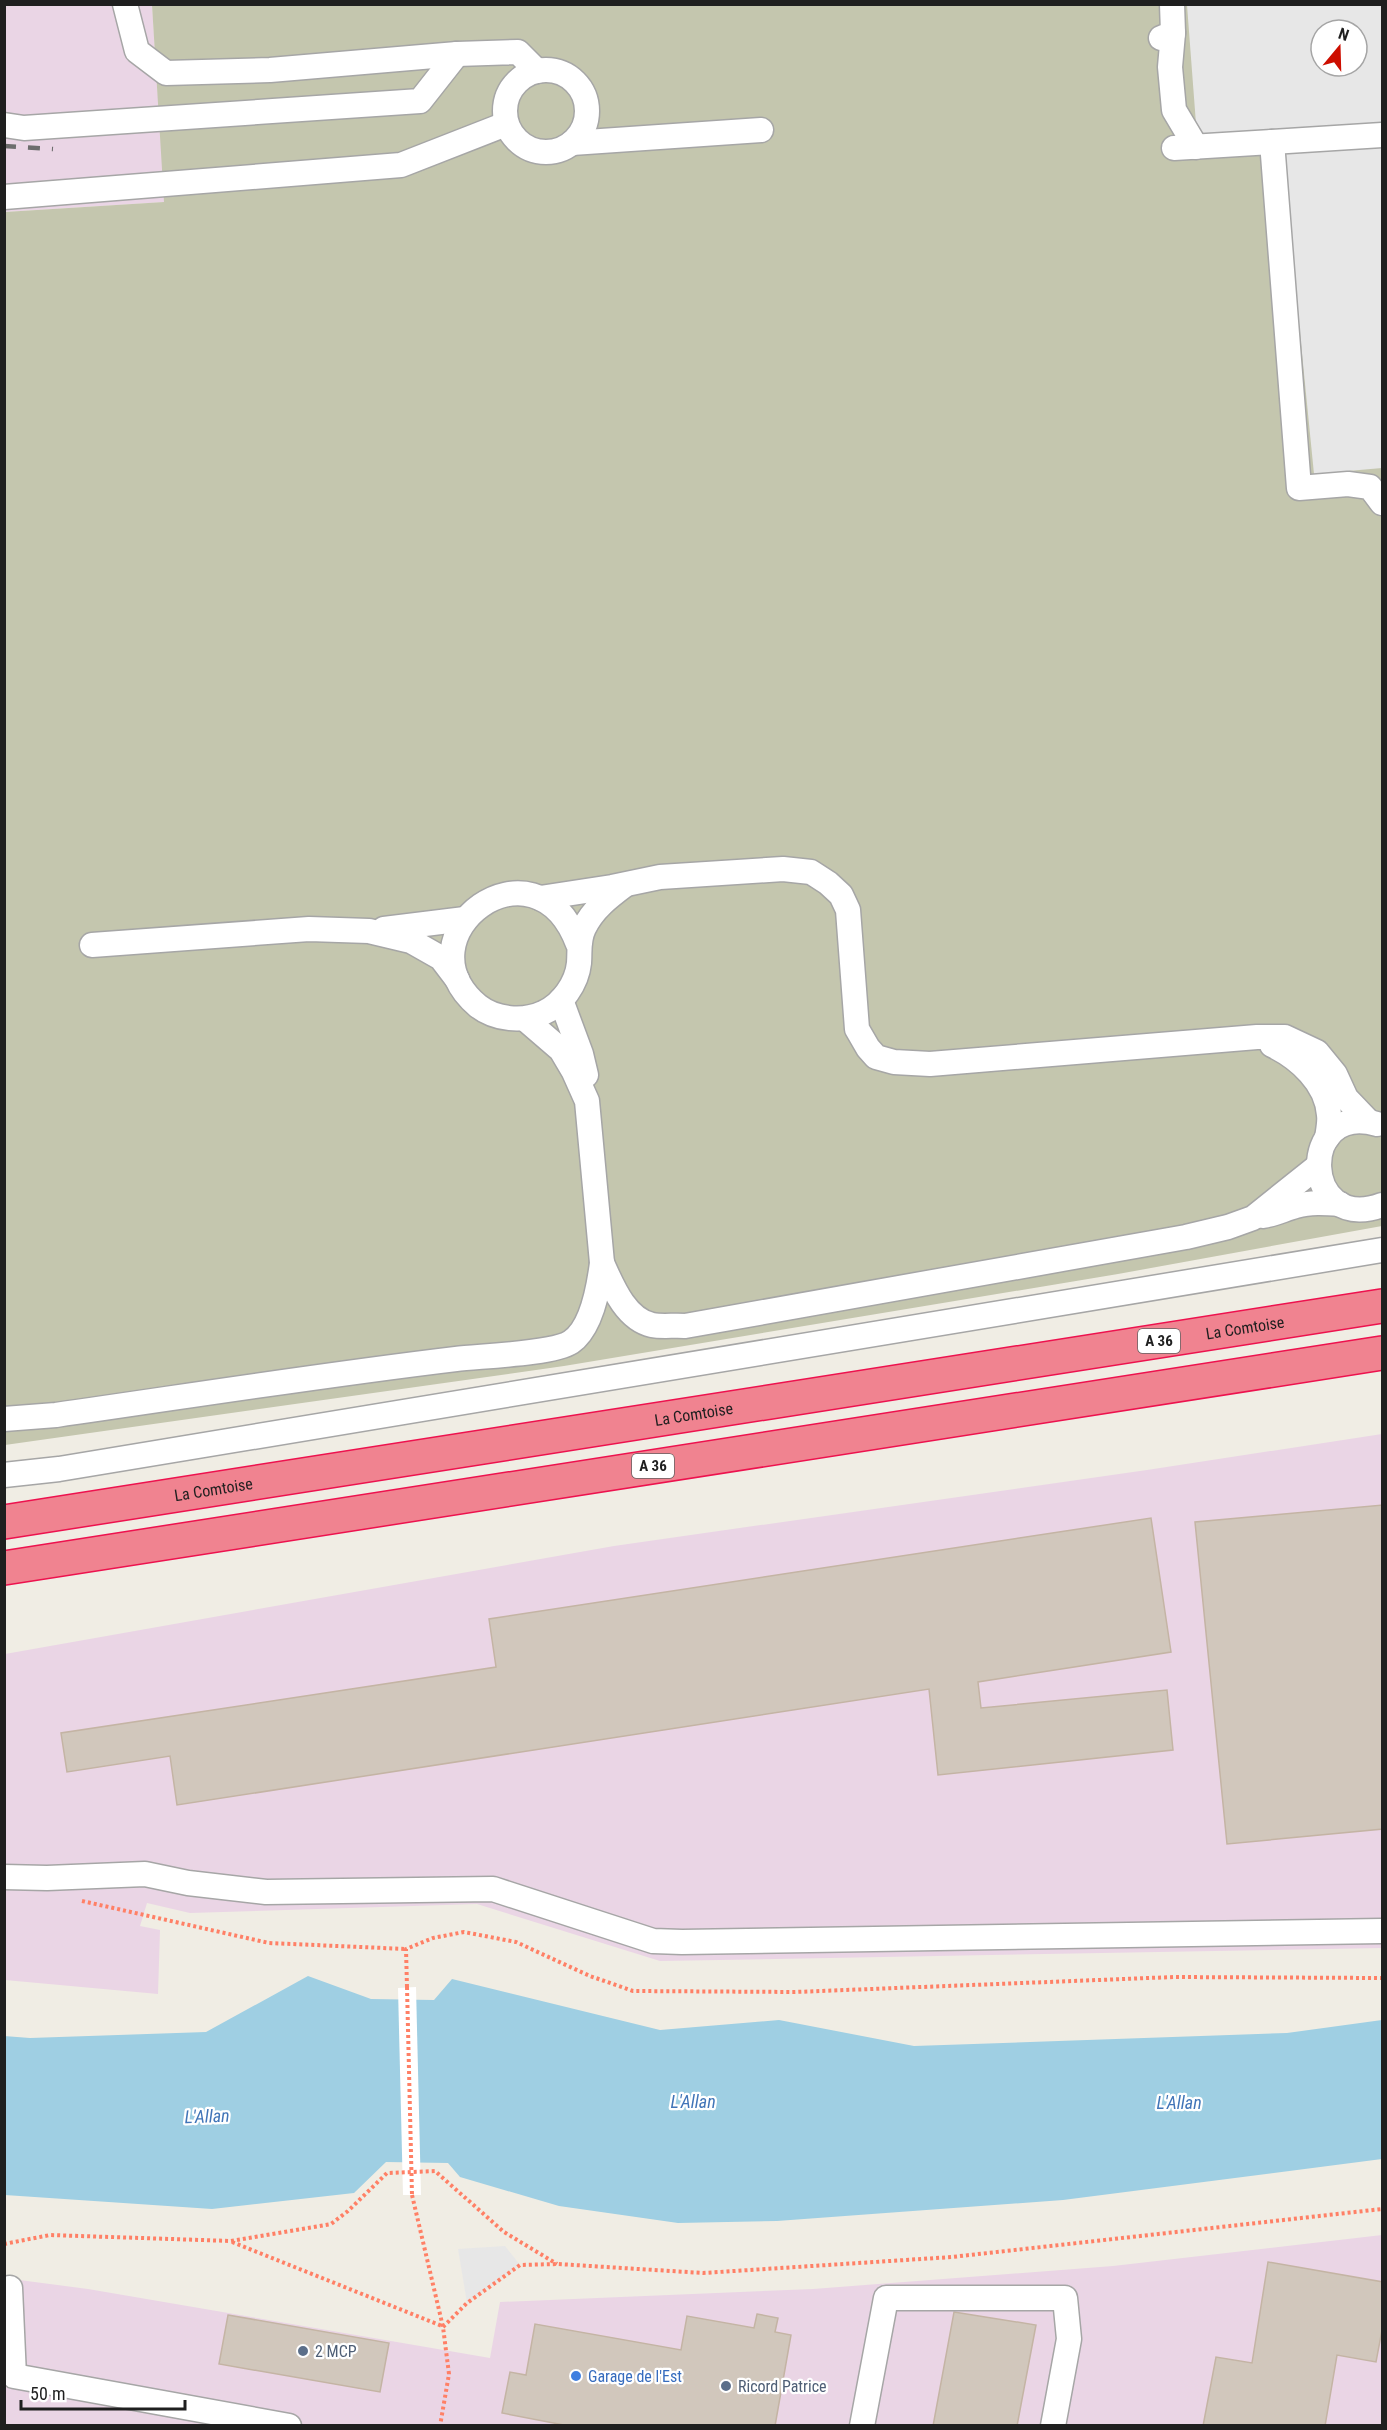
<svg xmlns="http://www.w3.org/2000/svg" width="1387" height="2430" viewBox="0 0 1387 2430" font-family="'Roboto Condensed',sans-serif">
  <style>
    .industrial { fill: #ead5e5 }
    .construction { fill: #c4c6ae; fill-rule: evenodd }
    .parking { fill: #e7e7e7; fill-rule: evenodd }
    .water { fill: #9fcfe3 }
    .pier { fill: #fff }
    .building { fill: #d1c7bc; stroke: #c4b4a4; stroke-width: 1.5 }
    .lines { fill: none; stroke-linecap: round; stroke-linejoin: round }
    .minor-casing { stroke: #a6a6a6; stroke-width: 27 }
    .highway-casing { stroke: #ed124e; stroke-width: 36 }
    .path { stroke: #ff8066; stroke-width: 4; stroke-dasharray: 3 3; stroke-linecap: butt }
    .minor { stroke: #fff; stroke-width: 24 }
    .highway { stroke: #f08390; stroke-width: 33 }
    .rail { stroke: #6d6d6d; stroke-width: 4.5; stroke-dasharray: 12 12; stroke-linecap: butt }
    .path-bridge { stroke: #ff8066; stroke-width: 4; stroke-dasharray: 3 3; stroke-linecap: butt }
    .service-dot { fill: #5c6f8a; stroke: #fff; stroke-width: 2 }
    .shop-dot { fill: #3f7fe0; stroke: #fff; stroke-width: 2 }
    .labels { text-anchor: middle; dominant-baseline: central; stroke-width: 4.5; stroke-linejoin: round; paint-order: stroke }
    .shield { fill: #fff; stroke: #626262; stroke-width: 1.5 }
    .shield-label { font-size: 15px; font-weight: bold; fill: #1f1f1f }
    .street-label { font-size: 16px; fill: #1f1f1f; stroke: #fff }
    .service-label { font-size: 16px; fill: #4e5e75; stroke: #fff; text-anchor: start }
    .shop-label { font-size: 16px; fill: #366cbe; stroke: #fff; text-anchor: start }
    .water-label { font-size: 18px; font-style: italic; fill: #4175b8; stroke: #fff }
  </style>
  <rect width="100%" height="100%" fill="#f0ede4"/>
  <g class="industrial">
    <polygon points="5,5 152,5 165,202 5,212"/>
    <polygon points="1382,1434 1382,1948 660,1961 477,1904 190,1913 147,1903 140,1926 160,1930 158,1994 5,1980 5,1654 614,1546 1147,1470"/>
    <polygon points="1382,2235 1382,2425 5,2425 4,2278 88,2289 490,2358 500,2302 813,2289 1113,2266"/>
  </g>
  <path class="construction" d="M152,5H1382V1226L1118,1274L564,1366L5,1445V212L164,202ZM1321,30H1357V66H1321Z"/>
  <g class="parking">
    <path d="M1187,5H1382V122L1197,137ZM1321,30H1357V66H1321Z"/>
    <polygon points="1382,145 1382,468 1314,474 1282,152"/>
    <polygon points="505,2246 520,2265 467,2303 458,2249"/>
  </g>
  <polygon class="water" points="308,1976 371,1999 434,2000 452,1979 660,2030 779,2020 914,2046 1287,2033 1382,2020 1382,2159 1063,2200 777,2221 678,2223 559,2206 460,2177 448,2163 386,2162 354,2193 212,2209 5,2195 4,2036 30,2038 206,2032"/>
  <polygon class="pier" points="416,1987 421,2195 403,2195 398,1988"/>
  <g class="building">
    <polygon points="1383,1505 1383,1829 1227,1844 1195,1522"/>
    <polygon points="1151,1518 1171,1652 978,1682 981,1708 1167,1690 1173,1750 938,1775 929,1689 177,1805 170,1756 67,1772 61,1733 496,1667 489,1619"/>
    <polygon points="1268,2262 1383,2282 1383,2325 1376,2362 1337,2355 1325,2426 1203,2426 1216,2357 1252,2363"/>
    <polygon points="954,2312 1036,2325 1017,2426 933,2426"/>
    <polygon points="757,2314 778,2318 775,2332 791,2335 775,2426 569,2426 502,2413 510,2372 526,2375 535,2324 681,2350 687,2316 754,2328"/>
    <polygon points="228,2315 389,2343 380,2392 219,2364"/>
  </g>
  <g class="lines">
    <defs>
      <g id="minor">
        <polyline points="125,4 137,51 166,73 270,70 457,54 518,52 537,71"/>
        <polyline points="1173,33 1170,67 1174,110 1196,147"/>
        <polyline points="1161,38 1173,33 1172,4"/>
        <circle cx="546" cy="111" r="41"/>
        <polyline points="4,125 24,128 420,101 457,54"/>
        <polyline points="1382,135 1272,142 1299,488 1348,484 1370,487 1382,503"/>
        <polyline points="572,143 761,130"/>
        <polyline points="1174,148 1272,142"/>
        <polyline points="4,197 401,165 506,124"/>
        <polyline points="540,898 612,887 660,877 783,869 811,872 828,883 841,895 848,910 857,1029 868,1048 876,1057 894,1062 930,1064 1257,1037 1285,1037 1317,1052 1335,1074 1346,1098 1368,1121"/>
        <polyline points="384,929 465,919"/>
        <path d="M578,944C535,829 395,936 478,1006C496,1020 523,1022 543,1013C562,1005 577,983 579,963C580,950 578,940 584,928C593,909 609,897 625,885"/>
        <polyline points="92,945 309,929 369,931 411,941 441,958 457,979"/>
        <polyline points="561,1000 581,1054 586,1075"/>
        <path d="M1272,1045C1299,1058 1327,1083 1329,1115C1330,1122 1328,1131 1327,1138"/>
        <path d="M1377,1124C1297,1101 1301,1235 1382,1205"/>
        <path d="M1263,1216C1275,1214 1285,1209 1296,1206C1310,1202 1325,1203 1340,1204"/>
        <path d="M602,1263C612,1285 625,1319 652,1325C662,1327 675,1325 685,1326L1186,1237L1228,1227L1253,1218L1318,1166"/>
        <path d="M4,1419L56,1415C189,1396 322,1375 456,1359C481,1356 553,1354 571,1342C592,1328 599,1286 602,1263L587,1101L574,1072L561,1050L525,1019"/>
        <polyline points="4,1475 59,1469 1382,1250"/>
        <polyline points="4,1877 47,1878 145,1874 188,1883 266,1892 493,1889 653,1941 682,1942 1382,1931"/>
        <polyline points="10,2288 14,2376 289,2426"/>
        <polyline points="862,2426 886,2298 1065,2298 1069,2339 1053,2426"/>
      </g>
      <g id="highway">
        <path id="s1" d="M4,1522L1382,1306"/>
        <polyline points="4,1568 1382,1353"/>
      </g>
    </defs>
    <use href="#minor" class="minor-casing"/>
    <use href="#highway" class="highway-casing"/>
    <g class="path">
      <polyline points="82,1901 269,1943 406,1949"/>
      <polyline points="407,1987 406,1949 433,1938 464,1932 516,1942 590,1976 633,1991 795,1992 1174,1977 1382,1978"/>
      <polyline points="412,2195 443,2327 449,2374 440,2426"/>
      <polyline points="232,2242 442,2326"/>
      <polyline points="4,2244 50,2235 231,2241 331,2224 348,2211 387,2173 435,2171 504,2232 557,2264"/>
      <polyline points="443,2327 467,2303 520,2265 558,2264 703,2273 952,2257 1382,2209"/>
    </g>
    <use href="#minor" class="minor"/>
    <use href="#highway" class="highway"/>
    <polyline class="rail" points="4,146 53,149"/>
    <polyline class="path-bridge" points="407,1987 412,2195"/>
  </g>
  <g class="service-dot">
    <circle cx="303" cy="2351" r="6"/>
    <circle cx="726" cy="2386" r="6"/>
  </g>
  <circle class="shop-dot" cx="576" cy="2376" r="6"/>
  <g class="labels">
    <g class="shield">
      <rect x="1138" y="1329" width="42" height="24" rx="4.5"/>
      <rect x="632" y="1454" width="42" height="24" rx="4.5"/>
    </g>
    <g class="shield-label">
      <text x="1159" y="1341">A 36</text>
      <text x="653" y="1466">A 36</text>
    </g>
    <g class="street-label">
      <text stroke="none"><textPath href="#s1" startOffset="1256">La Comtoise</textPath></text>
      <text stroke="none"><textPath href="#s1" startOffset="698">La Comtoise</textPath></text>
      <text stroke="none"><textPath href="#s1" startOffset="212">La Comtoise</textPath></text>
    </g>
    <g class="service-label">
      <text x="315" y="2351">2 MCP</text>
      <text x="738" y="2386">Ricord Patrice</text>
    </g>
    <g class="shop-label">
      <text x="588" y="2376">Garage de l'Est</text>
    </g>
    <g class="water-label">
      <text x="693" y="2101">L'Allan</text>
      <text x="1179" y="2102">L'Allan</text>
      <text transform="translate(207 2116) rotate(-2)">L'Allan</text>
    </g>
  </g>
  <rect width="1387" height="2430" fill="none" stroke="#1f1f1f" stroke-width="12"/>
  <g transform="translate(1339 48) rotate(19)"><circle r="28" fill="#ffffff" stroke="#a5a5a5" stroke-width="1.5"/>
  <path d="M0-4.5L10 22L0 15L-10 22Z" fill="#cd0e00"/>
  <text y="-9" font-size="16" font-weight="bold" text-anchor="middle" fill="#1f1f1f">N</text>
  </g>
  <path d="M21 2400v9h164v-9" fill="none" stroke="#1f1f1f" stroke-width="3"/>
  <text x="30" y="2400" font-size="18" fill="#1f1f1f" stroke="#ffffff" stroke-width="4.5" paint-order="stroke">50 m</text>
</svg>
